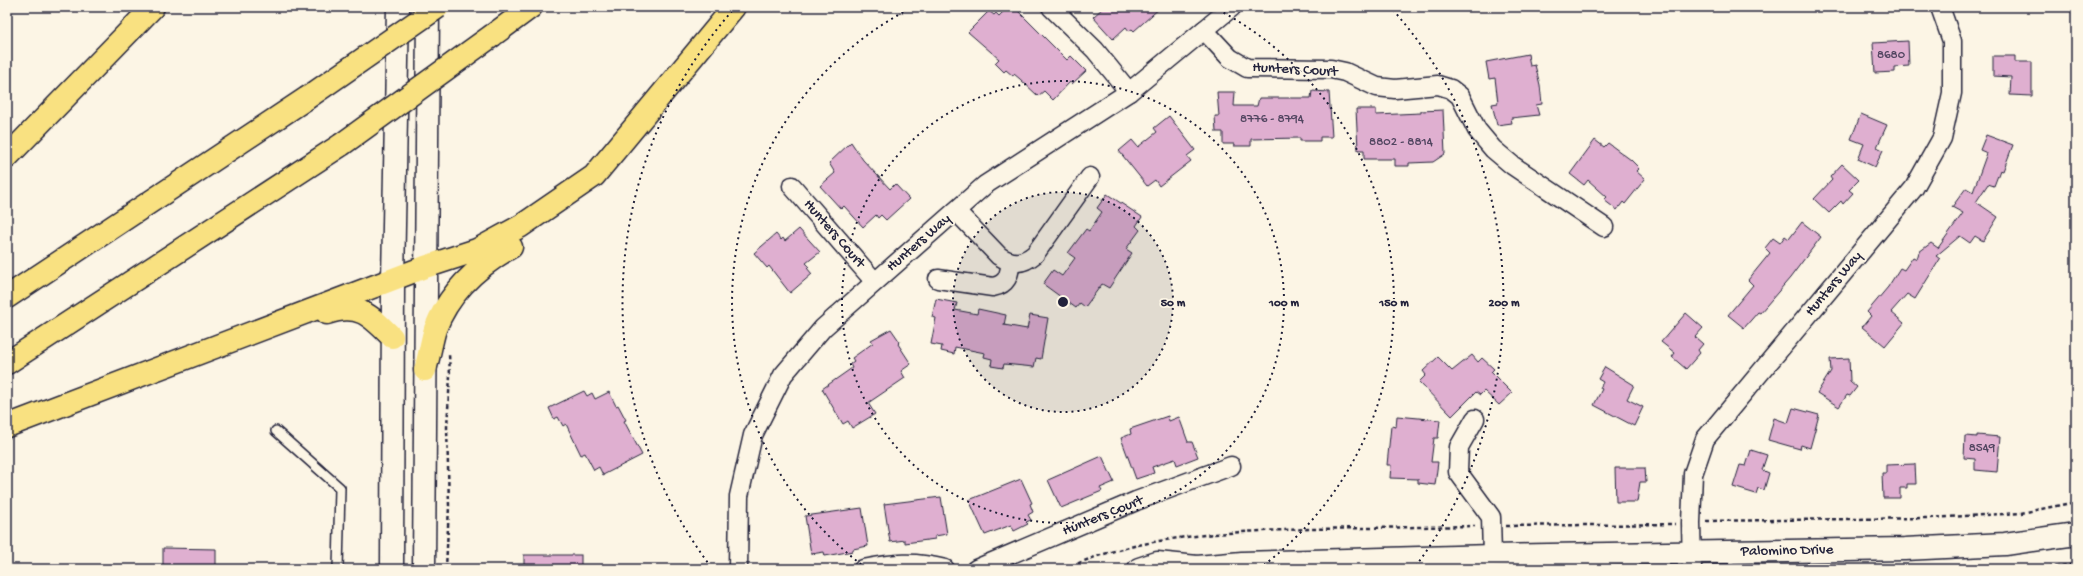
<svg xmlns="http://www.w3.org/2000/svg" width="2083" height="576" viewBox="0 0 2083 576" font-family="'Gochi Hand',sans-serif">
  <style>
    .building { fill: #dfafd0; stroke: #22223b }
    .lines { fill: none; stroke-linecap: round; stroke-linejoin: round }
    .service-casing { stroke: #22223b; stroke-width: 12 }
    .minor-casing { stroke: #22223b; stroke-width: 21 }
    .tertiary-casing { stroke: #22223b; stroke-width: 25 }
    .motorway-casing { stroke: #22223b; stroke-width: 25 }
    .path { stroke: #22223b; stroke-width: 2.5; stroke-dasharray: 4 3; stroke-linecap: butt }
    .service { stroke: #fcf5e5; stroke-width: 9 }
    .minor { stroke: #fcf5e5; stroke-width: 18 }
    .tertiary { stroke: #fcf5e5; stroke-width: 22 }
    .motorway { stroke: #f9e181; stroke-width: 22 }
    .motorway-bridge-casing { stroke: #22223b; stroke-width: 25; stroke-linecap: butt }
    .motorway-bridge { stroke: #f9e181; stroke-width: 22 }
    .ring { fill: none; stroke: #22223b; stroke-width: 2; stroke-dasharray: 2 4 }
    .labels { text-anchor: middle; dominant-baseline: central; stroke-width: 3.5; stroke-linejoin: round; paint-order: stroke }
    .number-label { font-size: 13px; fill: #514560 }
    .street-label { font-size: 15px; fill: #22223b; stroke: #fcf5e5 }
    .centre { fill: #22223b; stroke: #fcf5e5; stroke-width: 2 }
    .ring-label { font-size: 12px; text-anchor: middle; font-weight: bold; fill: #22223b; stroke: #fcf5e5; stroke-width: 3.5; stroke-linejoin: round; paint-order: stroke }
  </style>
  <rect width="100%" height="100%" fill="#fcf5e5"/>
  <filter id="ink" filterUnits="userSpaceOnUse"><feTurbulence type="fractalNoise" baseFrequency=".025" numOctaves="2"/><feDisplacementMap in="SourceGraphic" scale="8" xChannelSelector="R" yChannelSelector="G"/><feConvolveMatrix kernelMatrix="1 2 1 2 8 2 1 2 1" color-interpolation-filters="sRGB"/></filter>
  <g filter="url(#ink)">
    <g class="building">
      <polygon points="1008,7 1014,7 1067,60 1071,56 1086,71 1072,84 1070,82 1053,100 1044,91 1038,96 1020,79 1014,74 1013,76 1006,70 1004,72 995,63 999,59 968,32 989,11 994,15 996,13 999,16"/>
      <polygon points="1104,7 1161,7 1134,31 1132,29 1129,31 1126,27 1113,39 1093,17"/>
      <polygon points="1908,41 1909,66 1895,67 1895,72 1875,73 1873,43"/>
      <polygon points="1528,54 1530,66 1535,65 1540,85 1542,104 1536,105 1539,115 1511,118 1512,123 1497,125 1492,104 1498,103 1495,78 1489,79 1486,62"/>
      <polygon points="1993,56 2015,56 2015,62 2032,62 2032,96 2010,95 2011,77 1993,76"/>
      <polygon points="1312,91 1329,92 1332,137 1320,137 1320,141 1300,141 1300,138 1251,139 1251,146 1234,146 1234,144 1223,144 1223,132 1216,132 1215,116 1219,116 1217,92 1235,92 1234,106 1257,106 1259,98 1311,98"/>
      <polygon points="1356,109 1376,109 1376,115 1421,113 1421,111 1443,110 1445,154 1433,162 1409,163 1409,166 1395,166 1395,159 1364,159 1364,150 1358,150"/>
      <polygon points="1861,114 1887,125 1877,147 1883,150 1875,167 1858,159 1864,144 1851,139"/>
      <polygon points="1169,116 1195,150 1187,156 1191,161 1159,186 1155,180 1147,186 1119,151 1132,140 1138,147 1157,132 1154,128"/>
      <polygon points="1986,135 2013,145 2003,171 2000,170 1994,186 1988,184 1976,202 1998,217 1983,241 1975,236 1970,243 1960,236 1936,256 1940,259 1915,299 1907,294 1891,312 1904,323 1885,346 1862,327 1871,316 1867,312 1888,287 1900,268 1904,270 1913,257 1917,259 1919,252 1931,243 1938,248 1963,213 1952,207 1966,188 1973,192 1987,153 1980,150"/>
      <polygon points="1595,140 1604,147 1608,143 1631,160 1639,168 1636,171 1645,179 1625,204 1623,202 1617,210 1604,200 1607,197 1588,180 1584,185 1570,174"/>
      <polygon points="851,142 863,160 890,189 895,184 909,199 886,220 881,215 878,218 876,215 863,227 844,206 841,209 820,186 835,173 829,163"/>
      <polygon points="1842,164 1859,180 1849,190 1853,193 1843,204 1841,201 1829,213 1814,199 1832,180 1830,177"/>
      <polygon points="1107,194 1142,217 1136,226 1140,230 1126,249 1132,253 1109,288 1102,284 1085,307 1080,303 1076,308 1043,284 1053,270 1062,276 1075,258 1068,253 1086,229 1089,231 1102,212 1097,208"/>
      <polygon points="1802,222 1821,237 1790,278 1760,313 1758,312 1744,328 1728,315 1753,285 1748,280 1770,253 1765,248 1773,238 1780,243 1785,236 1789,239"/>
      <polygon points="799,229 820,252 806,263 809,266 807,268 812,274 790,293 769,266 767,268 754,253 776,234 781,240 783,238 785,241"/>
      <polygon points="936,299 957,303 955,310 977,314 978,309 1006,315 1004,325 1027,329 1030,315 1048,318 1041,359 1036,358 1034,367 1004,364 1003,368 991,366 992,359 984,357 985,353 955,347 954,354 941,351 942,346 931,344 936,318 932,317"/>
      <polygon points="1686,313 1703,328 1695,337 1703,344 1698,350 1700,353 1686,369 1672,357 1675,353 1661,342"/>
      <polygon points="891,329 900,342 898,344 911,364 901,371 905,378 868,403 875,414 852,428 848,421 843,424 822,389 852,368 850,364 854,361 852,358 873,343 871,340"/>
      <polygon points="1472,355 1478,362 1482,358 1494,369 1491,372 1512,393 1499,405 1484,391 1480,395 1476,392 1452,416 1419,382 1426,375 1423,371 1438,357 1452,371"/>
      <polygon points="1849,358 1850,381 1857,387 1850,396 1847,395 1839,407 1817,393 1831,371 1830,359"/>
      <polygon points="1605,367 1634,385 1627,399 1643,407 1634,426 1594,405 1602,389 1600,388 1603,382 1598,379"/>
      <polygon points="584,391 587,396 592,393 595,399 609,392 616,406 618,405 626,420 624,421 642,455 603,475 599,467 594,470 585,453 581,455 566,424 563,426 558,417 554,419 549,408"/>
      <polygon points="1793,408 1819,415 1810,448 1801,445 1800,449 1768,440 1774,418 1788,423"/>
      <polygon points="1168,416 1169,421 1179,417 1188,442 1192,442 1198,457 1177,465 1175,459 1152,467 1154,473 1136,479 1121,438 1131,434 1130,429"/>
      <polygon points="1397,416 1440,420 1438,438 1434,438 1431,462 1438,462 1435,485 1418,483 1418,479 1390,478 1391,465 1387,465 1391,426 1396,427"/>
      <polygon points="1977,435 2000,437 1997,472 1975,470 1975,459 1964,458 1965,436 1977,437"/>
      <polygon points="1751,450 1767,455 1762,470 1769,473 1764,490 1758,488 1756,494 1733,487 1740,465 1746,466"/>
      <polygon points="1102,456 1114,482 1100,488 1102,491 1061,508 1048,480"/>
      <polygon points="1915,464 1916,484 1907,484 1907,488 1900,488 1900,498 1883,498 1882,473 1886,473 1886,465"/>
      <polygon points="1615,468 1645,468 1646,482 1640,482 1637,502 1616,502"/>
      <polygon points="1021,479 1032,503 1030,504 1033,512 1028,515 1031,520 1026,522 1028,524 1014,531 1011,525 985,535 969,500"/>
      <polygon points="941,497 947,534 935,536 935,539 905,543 905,540 890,542 884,504"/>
      <polygon points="862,508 868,546 853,549 853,551 825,556 824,552 811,554 805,516"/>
      <polygon points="163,548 216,549 216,569 163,569"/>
      <rect x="524" y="555" width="57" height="14"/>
    </g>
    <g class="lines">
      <defs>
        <polyline id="service" points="276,431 340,488 338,569"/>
        <g id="minor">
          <polyline points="1051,7 1095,50 1129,92"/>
          <polyline points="1204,30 1230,58 1247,68 1331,69 1345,72 1377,87 1395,89 1438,85 1451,89 1460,96 1477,130 1493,149 1512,165 1604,227"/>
          <polyline points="792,186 875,282"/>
          <path d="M956,211L999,256C1013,265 1023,264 1035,254L1090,177"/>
          <path d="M938,279L993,287C1008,284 1009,275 1011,262"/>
          <polyline points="1475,419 1459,447 1458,472 1491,517 1492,556"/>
          <polyline points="738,569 739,496 753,435 783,375 823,328 985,185 1129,92 1232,7"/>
          <path d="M863,569C893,563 915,561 945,569"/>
          <polyline points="976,569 1136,501 1231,466"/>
          <polyline points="1692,569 1691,523 1693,474 1705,439 1914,188 1942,138 1952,93 1952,41 1940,7"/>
        </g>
        <g id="tertiary">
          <polyline points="392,569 393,280 398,7"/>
          <polyline points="424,569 428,7"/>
          <polyline points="1139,569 1157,563 1197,567 1242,563 1492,556 1905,549 2005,544 2076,534"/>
        </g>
        <g id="motorway">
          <polyline points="493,35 531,7"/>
          <polyline points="7,157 153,7"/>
          <polyline points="7,297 307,98"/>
          <path d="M327,313C359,302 371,316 392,337"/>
          <polyline points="7,363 341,145"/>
          <path d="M425,370C429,357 431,342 435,329C449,292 478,266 511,247"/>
          <polyline points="7,426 425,267 477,250 521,226 594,176 734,7"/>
        </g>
      </defs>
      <use href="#service" class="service-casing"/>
      <use href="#minor" class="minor-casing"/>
      <use href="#tertiary" class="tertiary-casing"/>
      <use href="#motorway" class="motorway-casing"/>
      <g class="path">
        <polyline points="1706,521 1929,518 2021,513 2076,502"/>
        <polyline points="1506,526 1675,524"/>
        <polyline points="446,569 449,506 447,427 450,376 449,353"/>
        <path d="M1065,569C1141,534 1230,532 1312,529C1366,528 1421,527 1475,526"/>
        <polyline points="2041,569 2076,564"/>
      </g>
      <use href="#service" class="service"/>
      <use href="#minor" class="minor"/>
      <use href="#tertiary" class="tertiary"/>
      <use href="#motorway" class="motorway"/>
      <defs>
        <g id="motorway-bridge">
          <polyline points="307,98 438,7"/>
          <polyline points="341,145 493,35"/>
        </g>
      </defs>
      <use href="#motorway-bridge" class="motorway-bridge-casing"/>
      <use href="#motorway-bridge" class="motorway-bridge"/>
    </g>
  </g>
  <circle cx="1063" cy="302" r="110" fill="#22223b" fill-opacity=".12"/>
  <g class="ring">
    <circle cx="1063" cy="302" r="110"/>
    <circle cx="1063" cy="302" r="221"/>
    <path d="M866 568A331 331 0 0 1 913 7M1213 7A331 331 0 0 1 1260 568"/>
    <path d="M711 567A441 441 0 0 1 733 10M1393 10A441 441 0 0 1 1415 567"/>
  </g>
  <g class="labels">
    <g class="number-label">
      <text x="1891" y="55">8680</text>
      <text x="1272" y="119">8776 - 8794</text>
      <text x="1401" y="142">8802 - 8814</text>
      <text x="1982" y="448">8549</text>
    </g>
    <g class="street-label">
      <text transform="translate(1295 70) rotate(3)">Hunters Court</text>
      <text transform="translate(834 234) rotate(49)">Hunters Court</text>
      <text transform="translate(919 243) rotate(-41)">Hunters Way</text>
      <text transform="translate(1834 284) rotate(-50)">Hunters Way</text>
      <text transform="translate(1103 516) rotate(-22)">Hunters Court</text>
      <text transform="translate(1787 551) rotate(-1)">Palomino Drive</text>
    </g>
  </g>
  <circle cx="1063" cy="302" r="6" class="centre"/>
  <g class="ring-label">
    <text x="1173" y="306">50 m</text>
    <text x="1284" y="306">100 m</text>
    <text x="1394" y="306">150 m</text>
    <text x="1504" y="306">200 m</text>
  </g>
  <rect width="2083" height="576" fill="none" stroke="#fcf5e5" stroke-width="24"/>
  <rect x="12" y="12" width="2059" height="552" fill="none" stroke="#22223b" stroke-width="1.5" filter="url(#ink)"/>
</svg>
